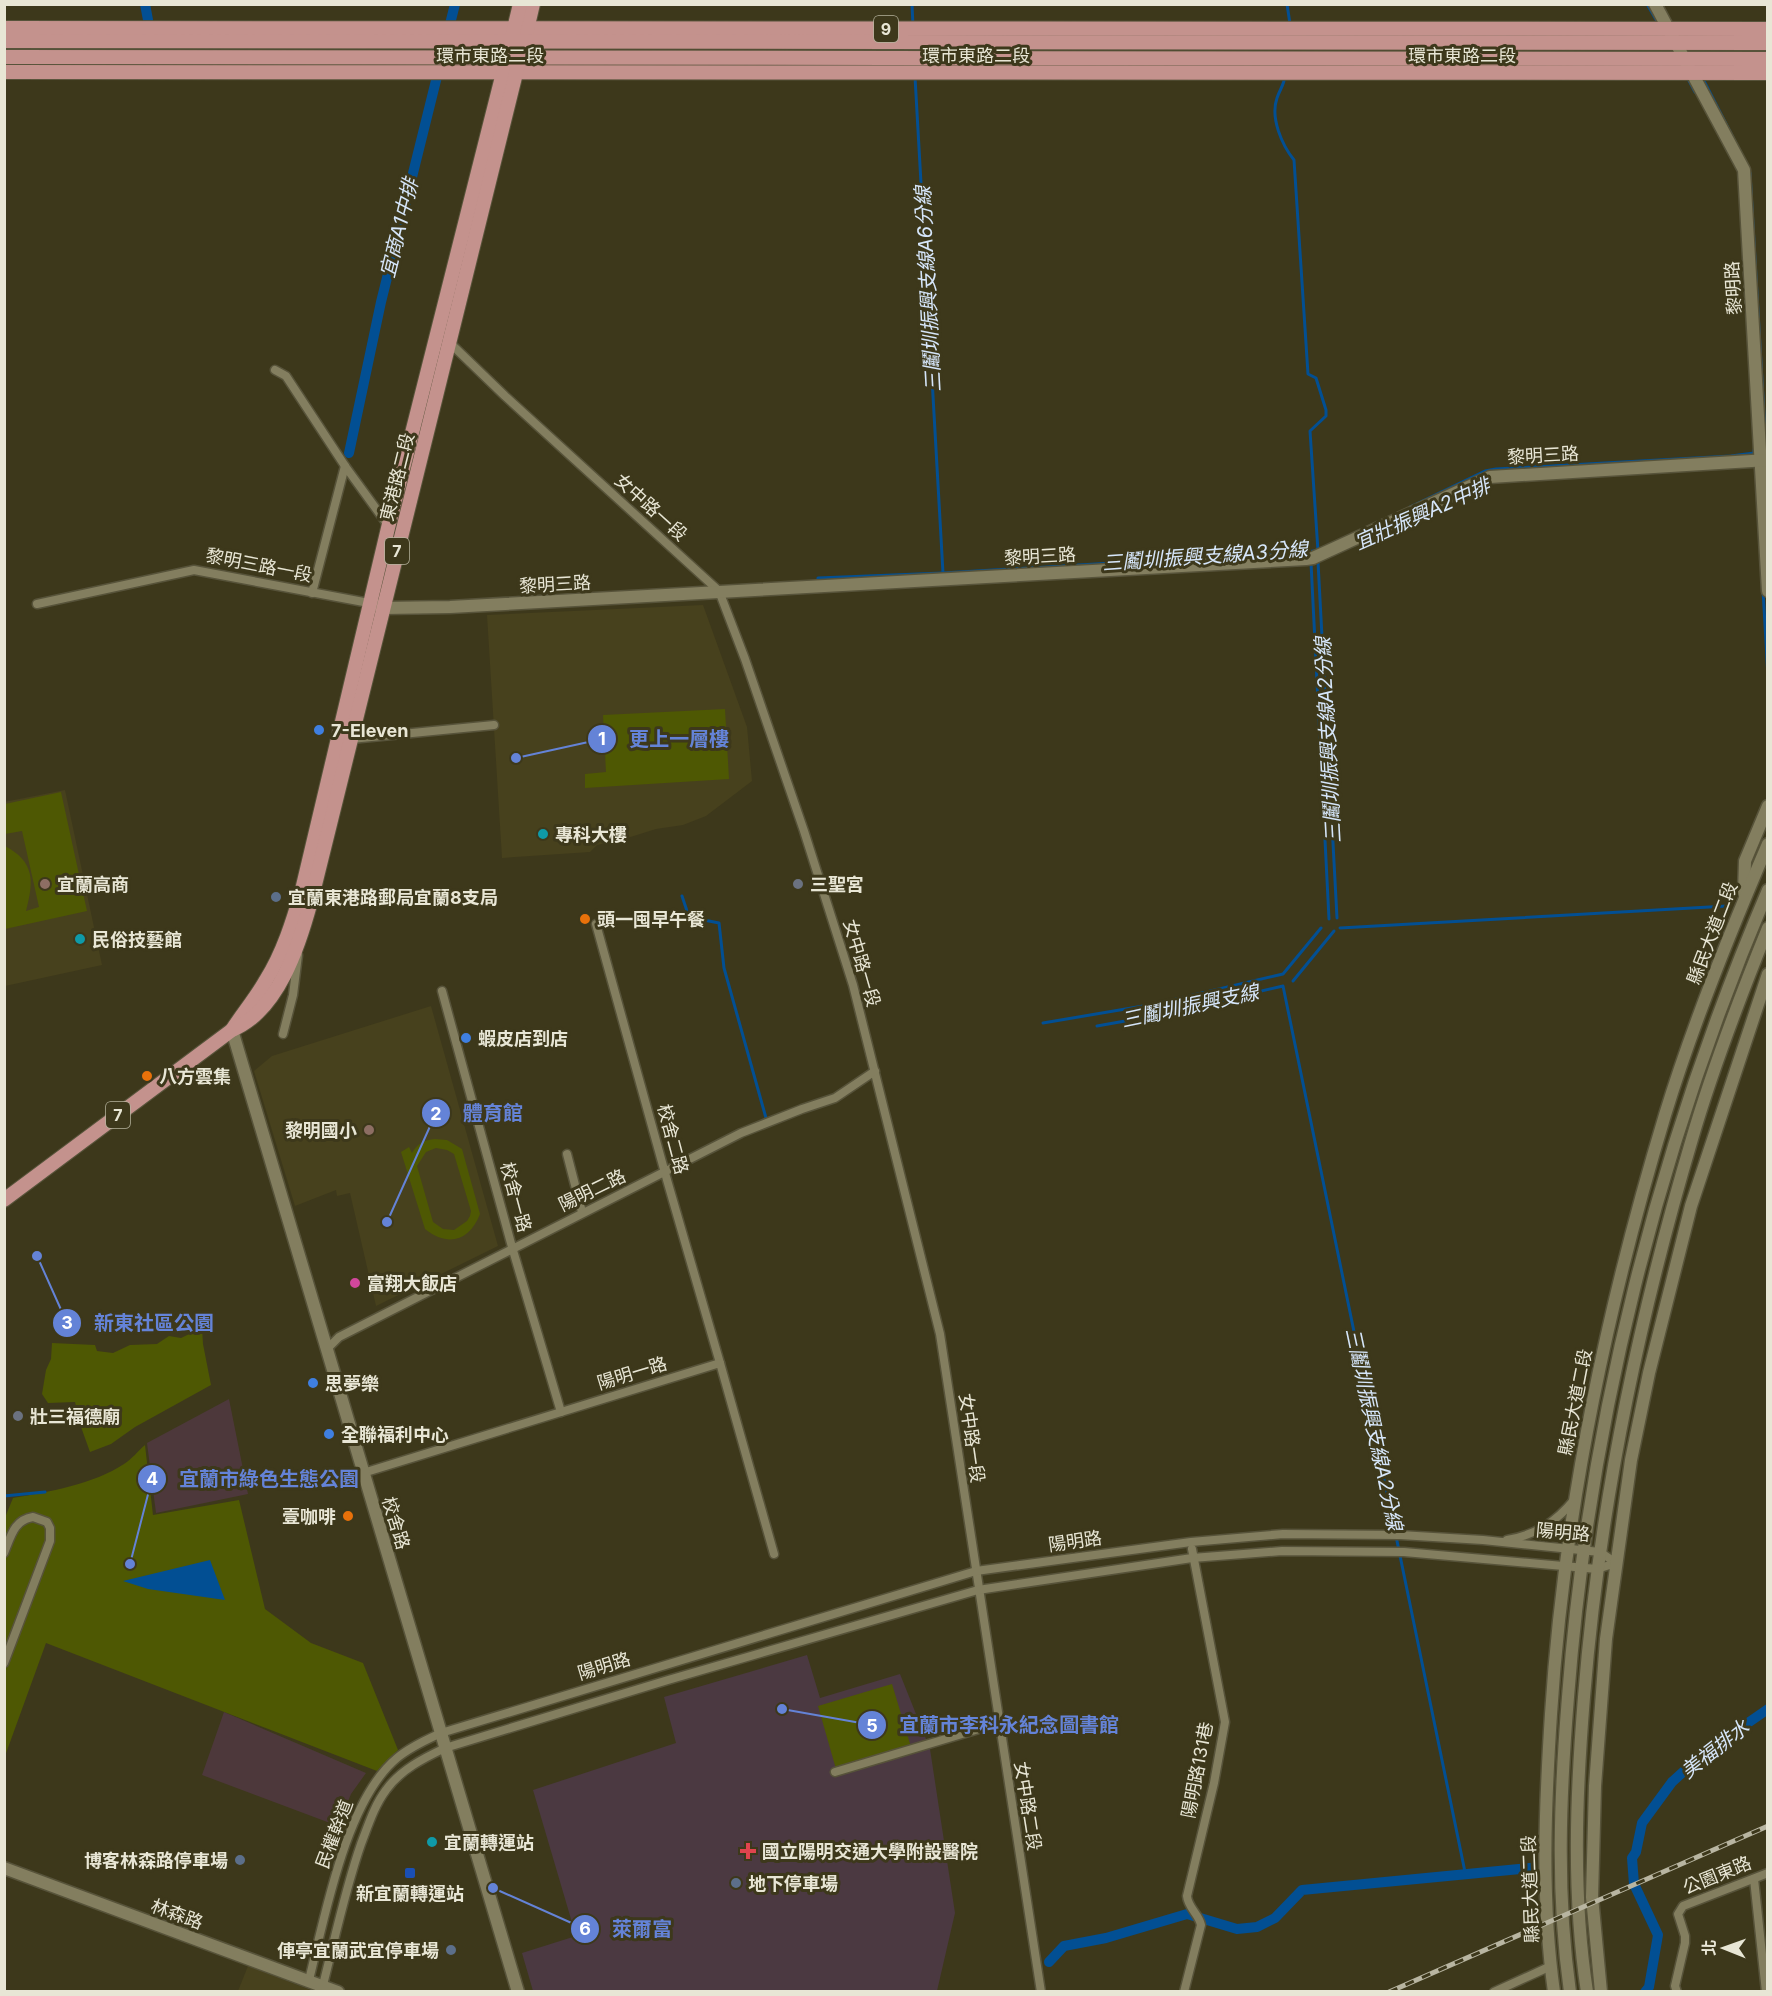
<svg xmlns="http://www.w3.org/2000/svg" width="1772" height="1996" viewBox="0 0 1772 1996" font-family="Inter,'Noto Sans TC',sans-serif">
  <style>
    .built { fill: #47411d }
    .industrial { fill: #4d383b }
    .medical { fill: #4b3941 }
    .green { fill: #4e5803; fill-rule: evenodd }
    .water { fill: #024f93 }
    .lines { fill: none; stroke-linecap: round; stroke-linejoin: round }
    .stream { stroke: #024f93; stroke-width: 3 }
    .canal { stroke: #024f93; stroke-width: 10 }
    .street-casing { stroke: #57533a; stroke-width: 11 }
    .secondary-casing { stroke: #57533a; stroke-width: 15 }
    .primary-casing { stroke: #57533a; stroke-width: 16 }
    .street { stroke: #837e5f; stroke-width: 8 }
    .secondary { stroke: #837e5f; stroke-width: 12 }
    .primary { stroke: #c4928d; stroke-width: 14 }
    .rail-casing { stroke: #b8b5a1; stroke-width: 5 }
    .rail { stroke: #3d381b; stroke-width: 3; stroke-dasharray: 9; stroke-linecap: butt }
    .shop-dot { fill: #3f7fe0; stroke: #3d381b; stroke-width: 2 }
    .culture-dot { fill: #0f9aa8; stroke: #3d381b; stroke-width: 2 }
    .education-dot { fill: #8d6e63; stroke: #3d381b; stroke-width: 2 }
    .worship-dot { fill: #6b7280; stroke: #3d381b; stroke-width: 2 }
    .service-dot { fill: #5c6f8a; stroke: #3d381b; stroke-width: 2 }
    .food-dot { fill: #e8710a; stroke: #3d381b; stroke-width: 2 }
    .hotel-dot { fill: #d1479c; stroke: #3d381b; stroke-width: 2 }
    .health-dot { fill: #e0444e; stroke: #3d381b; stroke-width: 2 }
    .transit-dot { fill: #1a4fb4; stroke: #3d381b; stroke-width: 2 }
    .labels { text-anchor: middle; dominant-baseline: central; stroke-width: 6; stroke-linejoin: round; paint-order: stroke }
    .shield { fill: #3d381b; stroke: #b5b29d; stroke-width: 1.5 }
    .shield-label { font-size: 16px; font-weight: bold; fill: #e8e6d5 }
    .street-label { font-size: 18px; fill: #e8e6d5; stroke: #3d381b }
    .poi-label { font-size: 18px; font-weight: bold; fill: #e8e6d5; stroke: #3d381b; text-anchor: start }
    .water-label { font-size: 20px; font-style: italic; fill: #d6e6fa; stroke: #3d381b }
    .leader { fill: none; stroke: #6483d7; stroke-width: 2 }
    .callout-dot { fill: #6483d7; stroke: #3d381b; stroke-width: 2 }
    .mark-label { font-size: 18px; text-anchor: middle; font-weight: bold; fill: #fff }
    .callout-label { font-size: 20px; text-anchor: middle; font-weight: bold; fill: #6483d7; stroke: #3d381b; stroke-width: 6; stroke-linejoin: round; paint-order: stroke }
  </style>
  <rect width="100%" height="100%" fill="#3d381b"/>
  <g class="built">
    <polygon points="703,605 747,727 752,781 706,816 683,825 656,829 621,840 597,845 590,852 502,858 487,615"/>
    <polygon points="65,790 102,965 5,986 4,802"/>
    <polygon points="431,1006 498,1246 376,1306 350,1193 337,1196 336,1190 295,1206 254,1071 272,1056"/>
    <polygon points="248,1966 313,1991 238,1991"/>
  </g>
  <g class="industrial">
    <polygon points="229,1399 248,1494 156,1513 147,1443"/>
    <polygon points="224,1712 366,1773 351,1794 338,1826 202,1775"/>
  </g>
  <polygon class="medical" points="807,1655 820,1698 900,1674 930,1749 955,1913 937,1991 533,1991 522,1953 576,1936 533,1790 676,1743 664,1697"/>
  <g class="green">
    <polygon points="725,709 729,779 585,788 585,774 606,772 603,715"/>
    <path d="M61,792L87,911L5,929V846C35,862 34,881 26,911L39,907L22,831L5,834V804Z"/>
    <path d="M435,1139L447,1140L462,1149L480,1214C470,1240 449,1248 425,1229L401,1152L409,1147L412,1153C418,1143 424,1140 435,1139ZM436,1148L447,1150L454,1154L471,1211L470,1216L467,1221L454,1230L443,1229L433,1222L417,1166L426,1152Z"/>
    <polygon points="202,1328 203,1344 211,1385 135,1427 111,1444 90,1452 81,1427 75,1402 48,1403 42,1394 46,1370 51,1359 52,1343 95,1345 97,1351 113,1353 130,1345 157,1344 169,1336 181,1338"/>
    <path d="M145,1445L153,1515L239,1500L265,1609L311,1643L363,1663L398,1750L377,1771L46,1643L5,1756L4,1520L13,1498C48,1492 94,1484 124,1464C132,1459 138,1451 145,1445Z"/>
    <polygon points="892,1684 911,1747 836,1769 818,1706"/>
  </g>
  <polygon class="water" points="210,1560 225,1600 148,1589 123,1581"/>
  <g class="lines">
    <g class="stream">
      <polyline points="912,4 913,26"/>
      <polyline points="1287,4 1290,24"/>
      <polyline points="1647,4 1658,23"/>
      <path d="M1285,76C1284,85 1280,89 1277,98C1270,118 1282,145 1294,160L1308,374L1316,378L1326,410V416L1310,431L1318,551"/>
      <polyline points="915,77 943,573"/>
      <polyline points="1687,77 1695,92"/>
      <polyline points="1702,77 1748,167"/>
      <polyline points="1750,173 1766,450"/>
      <polyline points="1410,507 1485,471 1496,469 1731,456 1754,453 1754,450"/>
      <polyline points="1330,556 1458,498"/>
      <polyline points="1318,562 1337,918"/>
      <polyline points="1313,563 1311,563 1329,919"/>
      <polyline points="818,580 818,578 943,573 1314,551"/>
      <polyline points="1763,590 1768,677"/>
      <polyline points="682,896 689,917 719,923 724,968 766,1118"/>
      <polyline points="1340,928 1727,906"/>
      <polyline points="1293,981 1334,931"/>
      <polyline points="1043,1023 1155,1004 1283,974 1321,928"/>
      <polyline points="1097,1026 1159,1015 1283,986 1465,1872"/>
      <polyline points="4,1496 45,1492"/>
    </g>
    <g class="canal">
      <polyline points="145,4 148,20"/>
      <polyline points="349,453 381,302 455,4"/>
      <polyline points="1049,1962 1064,1946 1106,1938 1187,1914 1237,1929 1257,1927 1275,1918 1302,1890 1540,1867"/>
      <polyline points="1645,1992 1649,1987 1658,1935 1634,1884 1632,1858 1636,1852 1642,1823 1672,1782 1703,1754 1768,1709"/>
    </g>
    <defs>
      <g id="street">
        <polyline points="449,342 505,396 719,591 745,659 804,831 853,985 940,1334 1041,1992"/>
        <polyline points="275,370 286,376 345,466 390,528"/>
        <polyline points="312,593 345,466"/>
        <polyline points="37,604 194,570 369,603"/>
        <polyline points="351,739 494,725"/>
        <polyline points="596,924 665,1173 720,1363"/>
        <polyline points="442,991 512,1247 561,1412"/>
        <polyline points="283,1034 293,995 298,955"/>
        <polyline points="567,1154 582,1212"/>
        <polyline points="328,1348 339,1337 741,1133 802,1109 835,1098 875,1071"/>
        <polyline points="363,1473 720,1363 774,1554"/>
        <path d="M1507,1540C1536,1535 1556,1522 1574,1500"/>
        <path d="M4,1553C11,1536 14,1520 33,1517L47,1522L50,1528V1541L4,1663"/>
        <polyline points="835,1772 999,1723"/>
        <polyline points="1754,1879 1766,1992"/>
        <path d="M309,1980C325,1916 346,1800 397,1758C410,1747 426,1740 441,1733L976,1571L1191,1542L1283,1534L1400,1535L1483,1540L1600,1552L1616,1563"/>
        <path d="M323,1985C335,1938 345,1890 361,1844C368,1826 374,1806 386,1790C400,1770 424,1758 445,1748L668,1680L978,1590L1192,1558L1282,1551L1404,1552L1597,1569L1616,1563"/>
        <path d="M1184,1992L1201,1925C1199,1914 1188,1908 1187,1896L1214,1783L1225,1722L1192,1549"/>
        <polyline points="1494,1992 1551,1966"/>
        <polyline points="1677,1992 1675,1986 1685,1943 1685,1936 1678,1914 1683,1906 1768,1873"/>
      </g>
      <g id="secondary">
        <polyline points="1655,4 1744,170 1768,591"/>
        <polyline points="376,605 383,608 450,607 1306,559 1313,558 1490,477 1768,460"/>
        <polyline points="1744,893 1745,861 1768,806"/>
        <polyline points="232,1030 518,1992"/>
        <polyline points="4,1868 338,1992"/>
        <path d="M1554,1992C1541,1899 1545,1807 1551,1714C1564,1510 1606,1310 1665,1115C1693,1023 1730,932 1768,844"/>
        <path d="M1570,1992C1556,1893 1560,1796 1568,1697C1589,1419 1659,1146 1768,890"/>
        <path d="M1587,1992C1572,1894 1576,1795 1584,1697C1599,1508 1638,1321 1692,1139C1713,1067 1740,997 1768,928"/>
        <polyline points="1601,1992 1592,1897 1595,1786 1606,1639 1631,1460 1649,1373 1691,1206 1768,974"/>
      </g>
      <g id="primary">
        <polyline points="4,28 1768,29"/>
        <polyline points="526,34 533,4"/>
        <polyline points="512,37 520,4"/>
        <polyline points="4,41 1768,43"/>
        <polyline points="4,57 1768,59"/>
        <polyline points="4,72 1768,73"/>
        <path d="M232,1030C243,1013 256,998 266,980C283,953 293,921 302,890L388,528L505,65"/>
        <path d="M4,1200L232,1030C278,1011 299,946 311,901L518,65"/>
      </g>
    </defs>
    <use href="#street" class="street-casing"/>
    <use href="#secondary" class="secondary-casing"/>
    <use href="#primary" class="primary-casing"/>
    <use href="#street" class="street"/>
    <use href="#secondary" class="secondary"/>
    <use href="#primary" class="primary"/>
    <defs>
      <polyline id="rail" points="1389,1992 1768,1826"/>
    </defs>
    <use href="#rail" class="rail-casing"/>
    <use href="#rail" class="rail"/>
  </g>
  <g class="shop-dot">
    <circle cx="319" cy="730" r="6"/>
    <circle cx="466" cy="1038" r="6"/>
    <circle cx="313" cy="1383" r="6"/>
    <circle cx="329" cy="1434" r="6"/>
  </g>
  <g class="culture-dot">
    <circle cx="543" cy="834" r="6"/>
    <circle cx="80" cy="939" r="6"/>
    <circle cx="432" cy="1842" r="6"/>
  </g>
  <g class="education-dot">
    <circle cx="45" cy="884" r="6"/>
    <circle cx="369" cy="1130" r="6"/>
  </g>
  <g class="worship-dot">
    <circle cx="798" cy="884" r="6"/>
    <circle cx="18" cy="1416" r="6"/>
  </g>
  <g class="service-dot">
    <circle cx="276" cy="897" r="6"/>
    <circle cx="240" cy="1860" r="6"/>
    <circle cx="736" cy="1883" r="6"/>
    <circle cx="451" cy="1950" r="6"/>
  </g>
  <g class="food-dot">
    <circle cx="585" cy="919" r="6"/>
    <circle cx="147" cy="1076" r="6"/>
    <circle cx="348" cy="1516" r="6"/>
  </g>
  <circle class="hotel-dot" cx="355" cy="1283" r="6"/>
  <path class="health-dot" d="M745 1842h6v6h6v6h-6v6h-6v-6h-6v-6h6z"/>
  <rect class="transit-dot" x="404" y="1867" width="12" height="12" rx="3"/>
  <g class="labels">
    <g class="shield">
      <rect x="874" y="16" width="24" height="26" rx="4.5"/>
      <rect x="385" y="538" width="24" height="26" rx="4.5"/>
      <rect x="106" y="1102" width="24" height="26" rx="4.5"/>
    </g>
    <g class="shield-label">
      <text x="886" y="29">9</text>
      <text x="397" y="551">7</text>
      <text x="118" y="1115">7</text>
    </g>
    <g class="street-label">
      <text x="490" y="55">環市東路二段</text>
      <text x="976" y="55">環市東路二段</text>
      <text x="1462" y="55">環市東路二段</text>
      <text transform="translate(1733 288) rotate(-93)">黎明路</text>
      <text transform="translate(1543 455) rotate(-3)">黎明三路</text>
      <text transform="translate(397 477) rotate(-76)">東港路二段</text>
      <text transform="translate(651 507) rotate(42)">女中路一段</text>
      <text transform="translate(1040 556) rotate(-3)">黎明三路</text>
      <text transform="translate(259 565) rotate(11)">黎明三路一段</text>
      <text transform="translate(555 584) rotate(-3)">黎明三路</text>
      <text transform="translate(1712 933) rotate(-69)">縣民大道二段</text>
      <text transform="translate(862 963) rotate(74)">女中路一段</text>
      <text transform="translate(673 1139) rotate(75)">校舍二路</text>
      <text transform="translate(592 1190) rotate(-26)">陽明二路</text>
      <text transform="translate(516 1197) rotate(75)">校舍一路</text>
      <text transform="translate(632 1373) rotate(-17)">陽明一路</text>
      <text transform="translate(1575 1402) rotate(-79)">縣民大道二段</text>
      <text transform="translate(972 1438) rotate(82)">女中路一段</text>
      <text transform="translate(396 1523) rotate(73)">校舍路</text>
      <text transform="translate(1563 1532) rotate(5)">陽明路</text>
      <text transform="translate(1075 1541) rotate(-8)">陽明路</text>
      <text transform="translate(604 1666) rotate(-17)">陽明路</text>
      <text transform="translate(1197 1770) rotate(-79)">陽明路131巷</text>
      <text transform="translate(1028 1806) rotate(81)">女中路二段</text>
      <text transform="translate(334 1834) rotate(-69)">民權幹道</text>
      <text transform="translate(1717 1875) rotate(-22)">公園東路</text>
      <text transform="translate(1530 1889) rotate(-92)">縣民大道二段</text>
      <text transform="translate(177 1914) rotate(20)">林森路</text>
    </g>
    <g class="poi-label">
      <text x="331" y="730">7-Eleven</text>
      <text x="555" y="834">專科大樓</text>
      <text x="57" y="884">宜蘭高商</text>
      <text x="810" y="884">三聖宮</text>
      <text x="288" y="897">宜蘭東港路郵局宜蘭8支局</text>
      <text x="597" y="919">頭一囤早午餐</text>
      <text x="92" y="939">民俗技藝館</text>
      <text x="478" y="1038">蝦皮店到店</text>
      <text x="159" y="1076">八方雲集</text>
      <text x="357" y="1130" text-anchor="end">黎明國小</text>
      <text x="367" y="1283">富翔大飯店</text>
      <text x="325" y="1383">思夢樂</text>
      <text x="30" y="1416">壯三福德廟</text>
      <text x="341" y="1434">全聯福利中心</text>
      <text x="336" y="1516" text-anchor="end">壹咖啡</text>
      <text x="444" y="1842">宜蘭轉運站</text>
      <text x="762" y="1851">國立陽明交通大學附設醫院</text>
      <text x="228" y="1860" text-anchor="end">博客林森路停車場</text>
      <text x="748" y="1883">地下停車場</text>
      <text x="410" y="1893" text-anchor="middle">新宜蘭轉運站</text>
      <text x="439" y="1950" text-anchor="end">俥亭宜蘭武宜停車場</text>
    </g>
    <g class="water-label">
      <text transform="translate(399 228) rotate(-76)">宜商A1中排</text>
      <text transform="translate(928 289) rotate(-93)">三鬮圳振興支線A6分線</text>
      <text transform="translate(1422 514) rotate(-24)">宜壯振興A2中排</text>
      <text transform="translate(1205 556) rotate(-4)">三鬮圳振興支線A3分線</text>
      <text transform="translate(1328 740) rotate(-93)">三鬮圳振興支線A2分線</text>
      <text transform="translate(1190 1006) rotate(-12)">三鬮圳振興支線</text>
      <text transform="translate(1374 1429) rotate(78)">三鬮圳振興支線A2分線</text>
      <text transform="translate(1715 1749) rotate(-38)">美福排水</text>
    </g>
  </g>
  <path class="leader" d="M516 758L602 739M387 1222L436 1113M37 1256L67 1323M130 1564L152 1479M782 1709L872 1725M493 1888L585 1929"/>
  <g class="callout-dot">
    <circle cx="516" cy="758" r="6"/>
    <circle cx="387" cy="1222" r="6"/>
    <circle cx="37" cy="1256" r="6"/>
    <circle cx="130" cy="1564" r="6"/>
    <circle cx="782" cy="1709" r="6"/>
    <circle cx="493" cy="1888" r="6"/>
    <circle cx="602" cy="739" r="15"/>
    <circle cx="436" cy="1113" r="15"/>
    <circle cx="67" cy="1323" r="15"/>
    <circle cx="152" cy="1479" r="15"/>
    <circle cx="872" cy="1725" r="15"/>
    <circle cx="585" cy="1929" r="15"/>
  </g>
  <g class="mark-label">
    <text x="602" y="745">1</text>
    <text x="436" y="1120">2</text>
    <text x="67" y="1329">3</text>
    <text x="152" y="1485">4</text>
    <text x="872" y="1732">5</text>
    <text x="585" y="1935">6</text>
  </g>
  <g class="callout-label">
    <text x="679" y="746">更上一層樓</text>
    <text x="493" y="1120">體育館</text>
    <text x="154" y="1330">新東社區公園</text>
    <text x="269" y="1486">宜蘭市綠色生態公園</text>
    <text x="1009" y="1732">宜蘭市李科永紀念圖書館</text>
    <text x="642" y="1936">萊爾富</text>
  </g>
  <rect width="1772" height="1996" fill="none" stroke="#e8e6d5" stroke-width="12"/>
  <g transform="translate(1724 1948) rotate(271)" stroke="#3d381b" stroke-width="4.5" paint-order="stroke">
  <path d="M0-4.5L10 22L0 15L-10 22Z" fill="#e8e6d5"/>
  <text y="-9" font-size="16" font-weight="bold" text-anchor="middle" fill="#e8e6d5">北</text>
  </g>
</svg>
